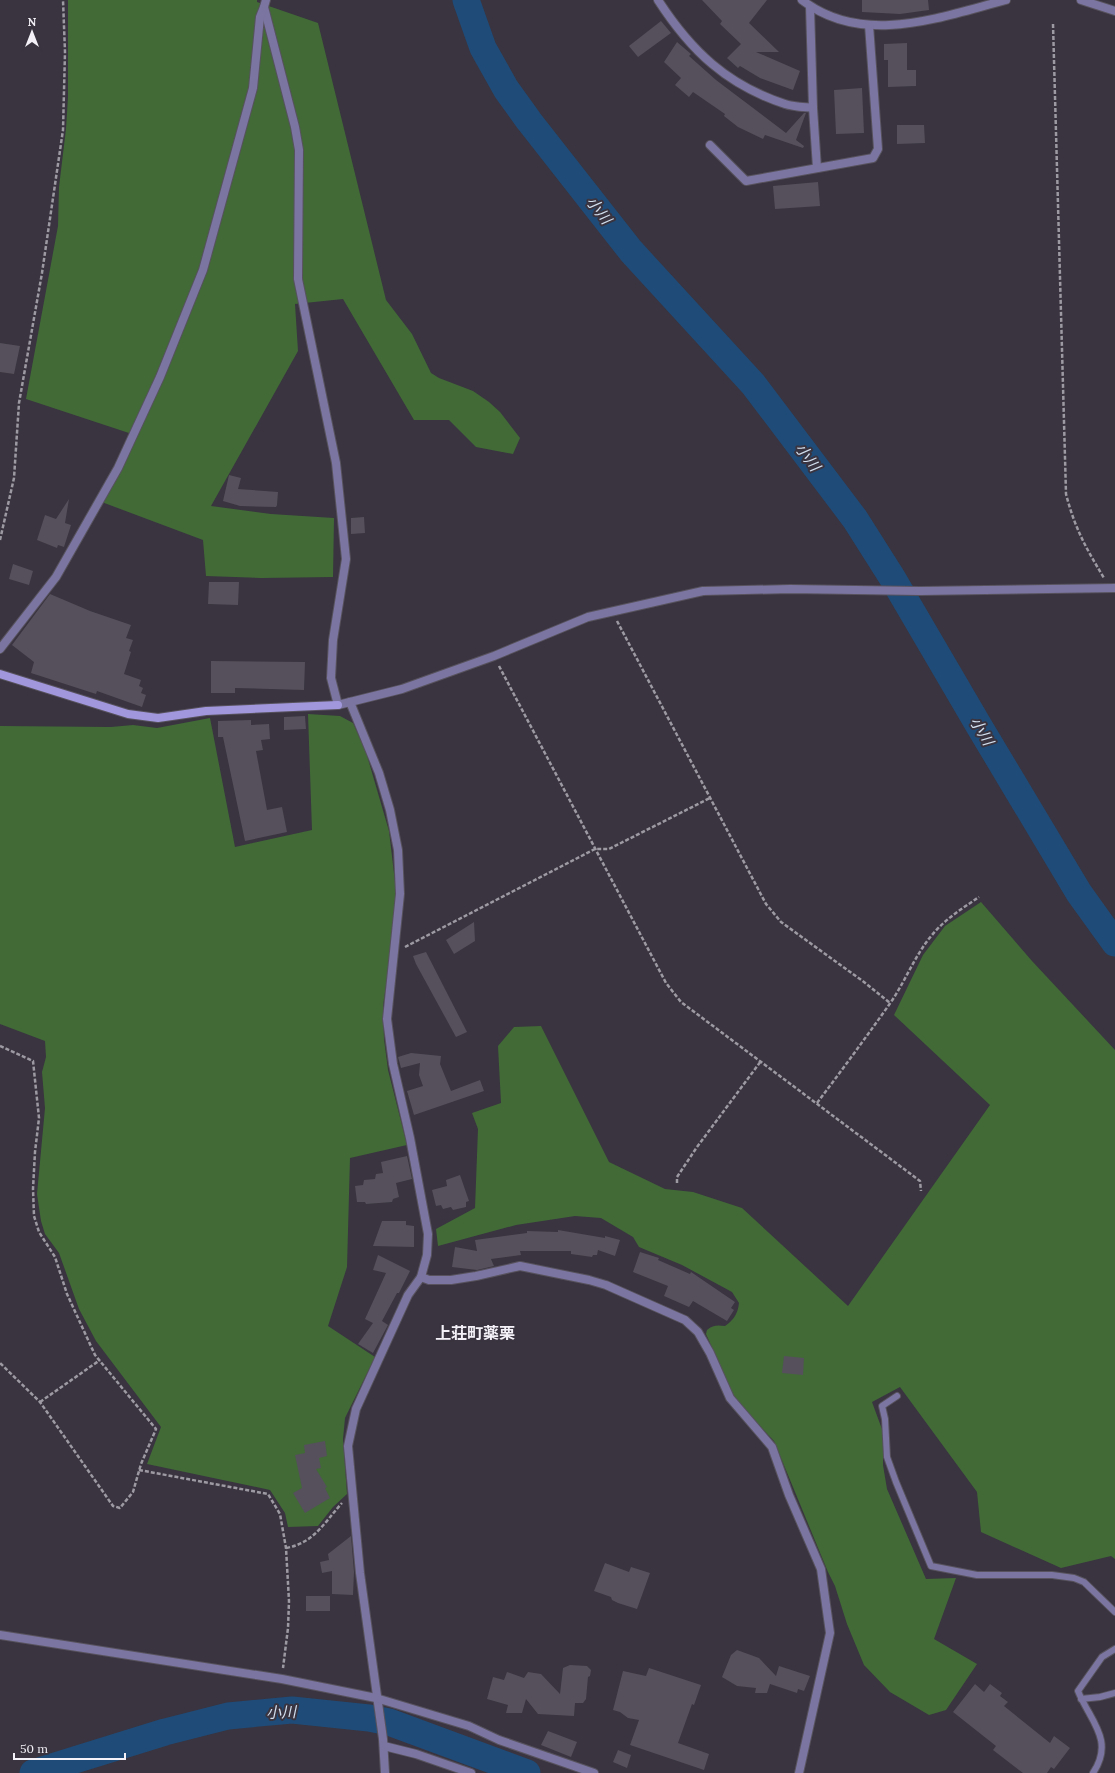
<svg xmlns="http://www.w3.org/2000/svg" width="1115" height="1773" viewBox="0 0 1115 1773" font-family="Lora,'Noto Sans JP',serif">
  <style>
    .forest { fill: #416a37 }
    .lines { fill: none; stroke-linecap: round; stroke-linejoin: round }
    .river { stroke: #1f4b78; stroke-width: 27 }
    .building { fill: #55505b }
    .lane-casing { stroke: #57525d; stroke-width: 8 }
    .street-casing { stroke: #57525d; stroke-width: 10 }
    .secondary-casing { stroke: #57525d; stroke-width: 10 }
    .path { stroke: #9e9aa3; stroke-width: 2.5; stroke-dasharray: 4 2; stroke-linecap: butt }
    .lane { stroke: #7b75a1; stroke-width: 6 }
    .street { stroke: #7b75a1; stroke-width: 8 }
    .secondary { stroke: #a197dd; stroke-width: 8 }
    .labels { text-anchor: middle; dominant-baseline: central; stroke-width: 4; stroke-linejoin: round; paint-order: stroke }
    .water-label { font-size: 15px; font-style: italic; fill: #d4e1f0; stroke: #39343f }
    .quarter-label { font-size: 16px; font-weight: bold; fill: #f4f1f8; stroke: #39343f }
  </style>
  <rect width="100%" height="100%" fill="#39343f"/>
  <g class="forest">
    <polygon points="68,0 257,0 257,2 318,23 386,300 412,334 431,373 439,378 473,391 489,402 500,412 520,438 513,454 476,447 449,420 414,420 343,299 295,304 298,351 211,506 271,514 334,518 333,577 261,578 206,576 203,540 99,501 135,435 26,399 58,226 59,187 66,129 68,97"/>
    <polygon points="308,714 340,716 353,723 366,752 389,831 395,882 395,912 391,950 383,1006 384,1039 388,1070 407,1145 350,1158 347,1267 328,1326 375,1357 345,1418 343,1439 347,1494 333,1507 318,1526 288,1527 285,1513 270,1490 147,1464 161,1427 96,1341 79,1309 59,1253 45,1234 41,1221 37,1194 45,1108 42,1072 46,1057 45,1041 0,1024 0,726 111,727 133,725 157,728 210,718 235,847 312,830"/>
    <path d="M981,902L1032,961L1115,1050V1559L1111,1556L1061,1568L981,1532L977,1492L900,1387L872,1402L883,1432V1465L887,1489L926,1579L956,1578L934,1639L977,1664L946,1710L929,1715L890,1692L864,1665L847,1624L835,1586L828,1572L774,1441L736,1401L706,1334L707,1330C713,1325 717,1325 725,1326C734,1320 738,1313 739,1303L732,1292L682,1265L639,1247L633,1237L601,1218L575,1216L516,1225L438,1246L436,1229L475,1208L478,1129L472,1113L501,1103L498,1046L514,1027L541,1026L609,1162L665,1189L693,1192L742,1208L848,1306L990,1105L894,1015L923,955L945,926Z"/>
  </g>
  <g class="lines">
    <g class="river">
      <polyline points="466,0 483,48 506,89 529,121 631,251 753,384 855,519 893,579 979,726 1079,893 1115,943"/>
      <polyline points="33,1773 165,1732 228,1716 292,1710 369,1718 389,1722 527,1773"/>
    </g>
  </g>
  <g class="building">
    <polygon points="702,0 767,0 749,23 779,52 756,52 800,71 793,90 760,78 740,66 738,68 727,58 741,44 720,24 722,21"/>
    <polygon points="862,0 928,0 929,10 900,14 862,12"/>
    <polygon points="661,21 671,33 638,57 629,46"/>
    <polygon points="677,42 691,54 689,56 716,80 786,133 804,113 806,113 796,140 804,146 803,148 765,135 763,139 738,127 724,116 725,114 693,92 689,97 675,85 681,78 664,62"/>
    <polygon points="907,43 907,70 916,70 916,86 888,87 888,60 884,60 884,44"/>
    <polygon points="862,88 864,133 836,134 834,90"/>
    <polygon points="897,125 924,125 925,143 897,144"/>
    <polygon points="818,182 820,206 775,209 773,186"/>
    <polygon points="0,343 20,346 14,374 0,372"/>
    <polygon points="229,475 241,478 238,489 278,492 277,505 276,507 240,506 223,501"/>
    <polygon points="69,499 65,523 71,525 64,547 58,545 57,548 37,540 45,515 56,519"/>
    <polygon points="364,517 365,533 351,534 351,518"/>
    <polygon points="13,564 33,571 29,585 9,579"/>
    <polygon points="209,582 239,582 238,605 208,604"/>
    <polygon points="50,594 90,611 131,625 126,638 133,640 129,651 131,652 124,674 141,680 139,686 143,688 141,693 146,695 142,707 97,691 96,694 31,673 34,662 12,645"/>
    <polygon points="211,661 305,662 304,690 235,688 235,693 211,693"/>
    <polygon points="305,716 306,729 284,730 284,717"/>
    <polygon points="251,720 251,725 269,724 270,739 261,740 263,750 256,751 267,810 282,807 287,832 245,841 223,737 218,737 218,721"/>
    <polygon points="474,922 475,941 454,954 446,940"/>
    <polygon points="426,952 467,1032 456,1037 416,964 413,956"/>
    <polygon points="411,1053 441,1056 440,1064 451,1091 480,1080 484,1091 414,1115 407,1091 423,1086 419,1075 420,1063 401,1068 398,1057"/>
    <polygon points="407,1156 412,1179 396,1183 399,1197 393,1199 392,1202 366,1204 365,1202 357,1202 355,1186 363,1185 364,1180 375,1179 376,1174 383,1173 381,1162"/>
    <polygon points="460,1175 469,1201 466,1202 466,1207 453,1210 451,1207 443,1209 441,1205 436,1206 432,1190 447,1186 446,1180"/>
    <polygon points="382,1221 406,1221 406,1225 414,1226 414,1247 373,1246"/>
    <polygon points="558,1230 605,1238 605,1236 620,1240 615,1256 598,1250 597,1255 593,1255 592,1257 571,1254 571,1251 520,1251 521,1255 491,1259 494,1266 477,1270 452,1267 455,1247 477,1251 475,1240 527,1233 527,1231 558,1232"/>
    <polygon points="640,1252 659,1258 658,1260 690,1274 691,1272 735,1302 731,1308 734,1310 727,1321 693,1301 689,1307 664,1296 668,1286 633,1272"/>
    <polygon points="378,1255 410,1271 399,1293 397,1293 382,1321 388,1325 373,1353 358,1344 373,1323 365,1319 386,1273 373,1270"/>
    <polygon points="784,1356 804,1358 803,1375 782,1373"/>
    <polygon points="325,1441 327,1456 319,1458 321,1468 316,1469 327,1487 325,1488 330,1498 305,1513 293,1493 302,1488 295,1455 305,1453 304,1445"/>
    <polygon points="351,1536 354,1572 353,1595 332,1594 332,1571 322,1573 320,1562 329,1560 328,1554"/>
    <polygon points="605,1563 629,1572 631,1567 650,1573 637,1609 618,1603 612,1600 611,1597 594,1591"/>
    <rect x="306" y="1596" width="24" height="15"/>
    <polygon points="737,1650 759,1658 776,1676 779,1666 810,1676 804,1691 798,1689 797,1693 770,1684 767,1693 755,1693 756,1688 737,1686 722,1677 731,1655"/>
    <polygon points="570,1665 587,1666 591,1670 590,1676 588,1677 586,1699 583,1703 575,1703 574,1716 538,1714 526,1699 522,1713 506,1713 508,1705 487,1699 493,1677 504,1680 507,1672 524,1678 528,1672 541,1674 560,1694 563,1668"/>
    <polygon points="649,1668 701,1685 694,1705 692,1704 678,1743 709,1754 704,1770 630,1745 639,1720 628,1718 620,1712 613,1710 623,1671 646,1676"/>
    <polygon points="975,1684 984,1692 990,1684 1002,1693 1000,1696 1008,1702 1004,1706 1050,1743 1054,1736 1070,1748 1054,1769 1051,1767 1047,1773 1023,1773 993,1750 996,1746 953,1712"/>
    <polygon points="548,1731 577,1742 571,1757 541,1745"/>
    <polygon points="618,1750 631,1755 627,1768 613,1762"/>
  </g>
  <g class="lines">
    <defs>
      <g id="lane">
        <polyline points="897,1396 882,1406 885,1419 887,1457 896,1482 931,1566 977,1575 1052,1575 1074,1578 1084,1582 1115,1612"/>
        <polyline points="1081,1699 1100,1697 1115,1693"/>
        <path d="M1093,1773C1115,1740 1090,1721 1078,1691L1102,1657L1115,1649"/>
      </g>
      <g id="street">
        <polyline points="266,0 264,7 295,127 299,150 298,279 336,463 346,559 333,640 331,678 338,705 402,689 494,656 588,617 703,591 790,589 920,591 1115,588"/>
        <path d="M658,0C691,51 727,85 785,104C794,107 804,107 813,108"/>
        <path d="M802,0C863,47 940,17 1006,0"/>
        <polyline points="1081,0 1115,11"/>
        <polyline points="810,7 813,108 817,168"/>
        <polyline points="710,145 746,181 873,158 878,149 869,25"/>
        <polyline points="0,649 56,577 118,468 160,377 203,270 253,88 260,17 264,7"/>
        <polyline points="350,702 379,773 390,810 398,850 400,894 387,1019 393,1064 410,1138 428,1234 427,1255 421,1277 408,1295 356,1409 348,1446 360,1573 383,1739 385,1773"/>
        <polyline points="421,1277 429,1280 451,1280 476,1276 520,1266 589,1280 606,1285 685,1320 698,1332 710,1353 730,1398 772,1447 789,1495 821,1569 830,1633 799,1773"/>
        <polyline points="0,1635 282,1679 376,1698 469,1726 499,1740 594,1773"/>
        <polyline points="384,1746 416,1754 471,1773"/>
      </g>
      <polyline id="secondary" points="0,674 128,714 158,718 206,711 338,705"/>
    </defs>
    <use href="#lane" class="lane-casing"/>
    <use href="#street" class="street-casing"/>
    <use href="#secondary" class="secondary-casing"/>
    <g class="path">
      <path d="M1053,24L1066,494C1075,529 1086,548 1104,578"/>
      <polyline points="0,540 14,478 19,403 42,273 63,130 65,52 63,0"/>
      <polyline points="617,621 766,904 781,922 864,982 890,1003"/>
      <polyline points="499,666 666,983 681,1002 920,1181 921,1191"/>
      <polyline points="405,947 595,849 609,849 710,798"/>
      <polyline points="0,1046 33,1061 39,1118 35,1152 33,1189 34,1216 39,1232 55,1257 67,1294 95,1355 156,1429 141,1464 133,1492 120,1508 113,1506 40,1402 0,1363"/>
      <path d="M817,1103C842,1070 867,1036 891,1002C906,980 915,955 932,935C945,919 963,908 979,897"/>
      <polyline points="677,1183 677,1177 697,1147 761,1061"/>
      <polyline points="40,1402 100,1360"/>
      <polyline points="139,1470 268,1494 280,1514 286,1548 289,1601 288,1628 283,1668"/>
      <path d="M286,1548C314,1543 324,1523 342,1503"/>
    </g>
    <use href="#lane" class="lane"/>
    <use href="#street" class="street"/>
    <use href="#secondary" class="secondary"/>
  </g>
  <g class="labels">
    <g class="water-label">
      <text transform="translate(599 210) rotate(52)">小川</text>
      <text transform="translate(808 457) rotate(53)">小川</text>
      <text transform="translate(982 731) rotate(59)">小川</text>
      <text transform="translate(281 1712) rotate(-2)">小川</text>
    </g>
    <g class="quarter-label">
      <text x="475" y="1333">上荘町薬栗</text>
    </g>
  </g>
  <g transform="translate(32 32)" stroke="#39343f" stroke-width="3" paint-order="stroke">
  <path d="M0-3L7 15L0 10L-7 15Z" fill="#f4f1f8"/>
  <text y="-6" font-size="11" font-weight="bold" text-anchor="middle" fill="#f4f1f8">N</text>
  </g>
  <path d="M14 1753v6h111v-6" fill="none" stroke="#f4f1f8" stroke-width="2"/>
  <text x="20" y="1753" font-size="12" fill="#f4f1f8" stroke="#39343f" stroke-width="3" paint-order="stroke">50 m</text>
</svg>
